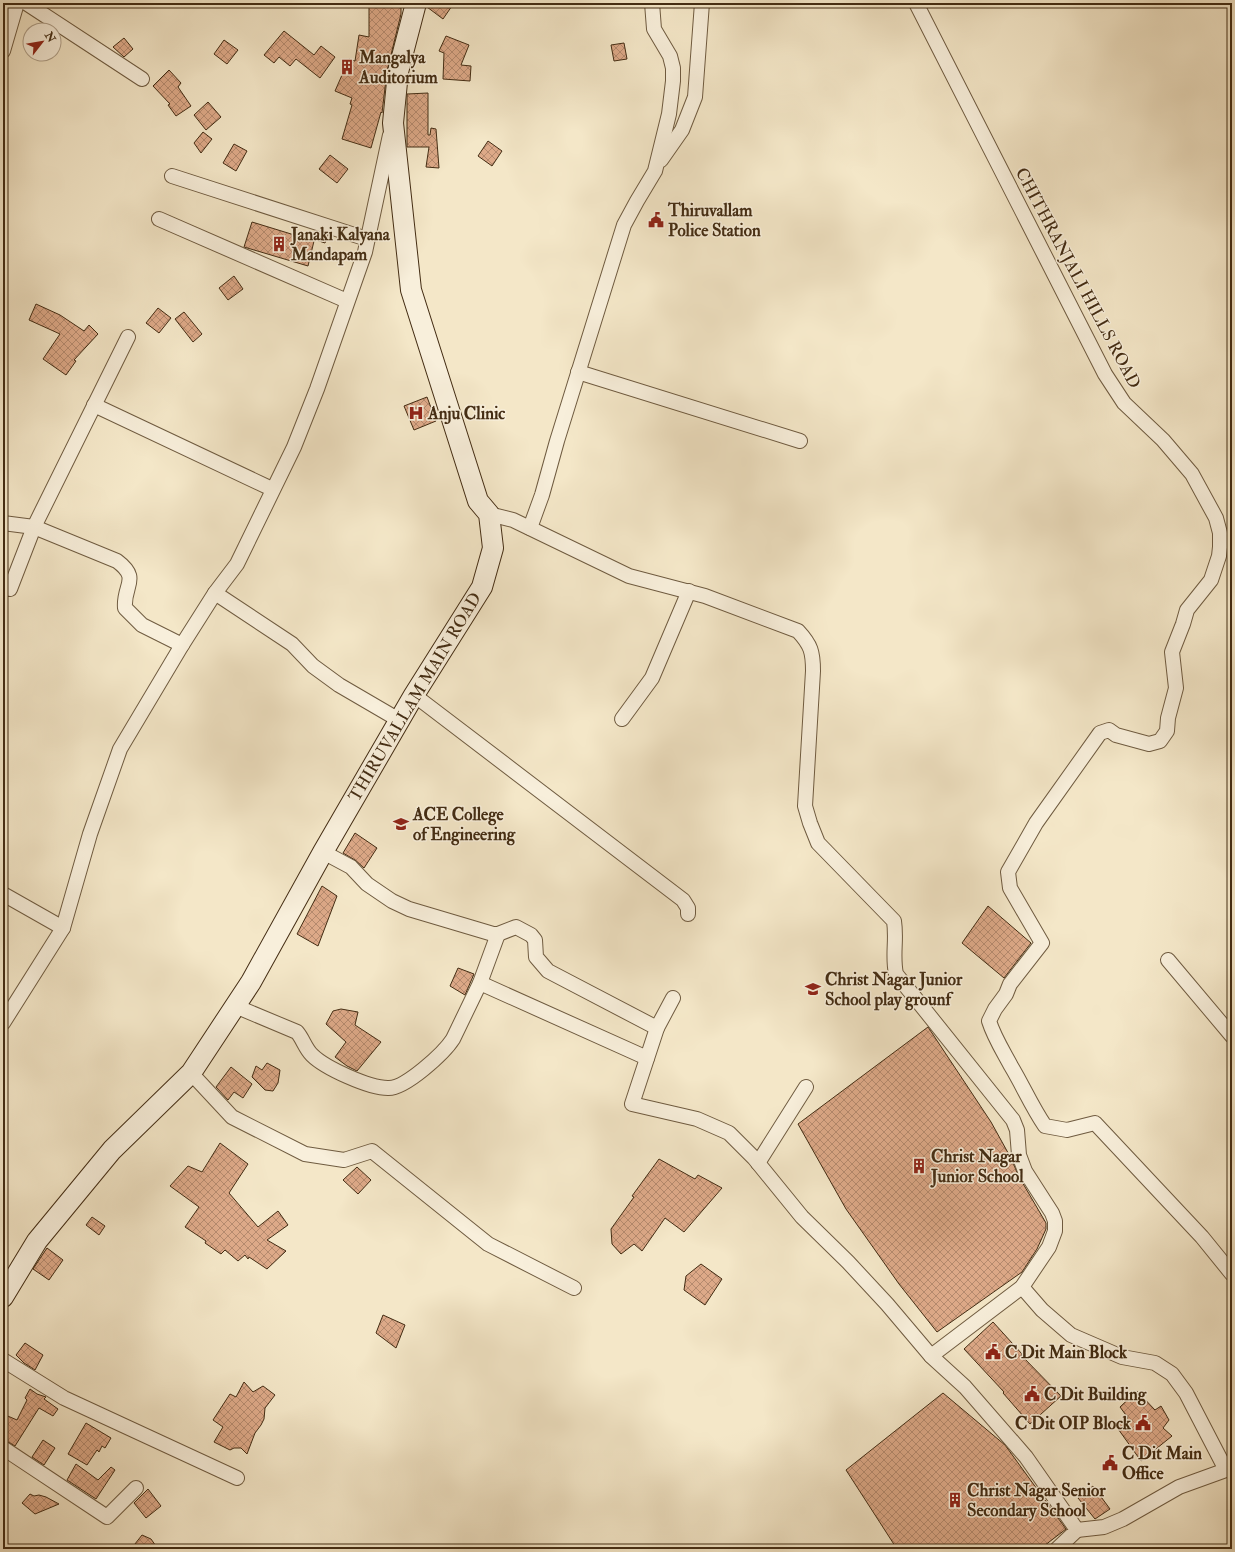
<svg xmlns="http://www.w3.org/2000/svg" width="1235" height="1552" viewBox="0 0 1235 1552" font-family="'IM FELL Double Pica',serif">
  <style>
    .building { fill: url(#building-cross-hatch); stroke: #432c13 }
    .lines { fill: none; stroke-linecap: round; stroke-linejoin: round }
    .street-casing { stroke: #6f5b40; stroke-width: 16 }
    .secondary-casing { stroke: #432c13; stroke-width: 22 }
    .street { stroke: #f8efdb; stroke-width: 14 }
    .secondary { stroke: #f8efdb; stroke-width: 20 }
    .labels { text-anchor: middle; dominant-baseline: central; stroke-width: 3; stroke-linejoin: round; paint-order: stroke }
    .poi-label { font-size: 17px; font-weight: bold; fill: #432c13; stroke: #f8efdb; text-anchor: start }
    .street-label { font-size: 17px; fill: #432c13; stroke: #f8efdb }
  </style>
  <defs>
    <pattern id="building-cross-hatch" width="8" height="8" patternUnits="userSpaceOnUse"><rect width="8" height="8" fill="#dda988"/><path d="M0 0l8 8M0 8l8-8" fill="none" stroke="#b58a6e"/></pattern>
  </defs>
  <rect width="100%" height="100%" fill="#f4e7c8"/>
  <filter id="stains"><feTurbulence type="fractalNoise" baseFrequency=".005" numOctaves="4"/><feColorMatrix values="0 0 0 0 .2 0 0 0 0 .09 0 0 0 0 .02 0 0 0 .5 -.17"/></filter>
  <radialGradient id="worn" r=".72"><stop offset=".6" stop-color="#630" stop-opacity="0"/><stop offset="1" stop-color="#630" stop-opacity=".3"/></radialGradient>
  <g class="building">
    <polygon points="369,3 401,3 401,14 387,71 382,113 381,112 371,148 342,139 352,105 350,104 352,98 335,91 349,59 355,61 359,35 369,37"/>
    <polygon points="427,3 454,3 443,19 427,7"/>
    <polygon points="284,31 314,55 321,46 335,57 320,78 296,59 290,66 279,57 274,63 264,55"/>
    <polygon points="446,36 469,45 461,65 471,66 470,81 443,79 444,53 439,51"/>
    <polygon points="124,38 133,49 124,57 113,47"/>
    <polygon points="224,40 238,50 227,64 214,54"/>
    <polygon points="624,43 627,59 614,61 611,45"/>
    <polygon points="169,70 181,83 178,87 191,106 176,116 168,105 170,104 153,86"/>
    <polygon points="428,93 428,135 430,135 431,128 436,129 439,168 426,167 429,147 407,147 407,94"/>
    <polygon points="208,102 221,117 206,130 194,115"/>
    <polygon points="203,132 212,139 201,153 194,143"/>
    <polygon points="488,141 502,151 492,166 478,156"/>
    <polygon points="234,144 247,151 236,171 223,163"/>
    <polygon points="330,155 348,169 337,183 319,169"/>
    <polygon points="252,222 314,241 308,266 244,247"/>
    <polygon points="316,231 328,235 325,243 313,239"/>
    <polygon points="234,276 243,289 228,300 219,288"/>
    <polygon points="36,304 60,315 84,331 89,325 98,334 74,360 76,361 66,375 43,359 60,334 29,320"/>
    <polygon points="158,308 171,318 159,333 146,323"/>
    <polygon points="184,312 202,334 193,342 175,319"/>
    <polygon points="427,397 436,421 414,430 404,406"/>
    <polygon points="355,833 377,848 364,868 355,860 343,853"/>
    <polygon points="322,886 337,896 318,946 297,934"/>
    <polygon points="988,906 1031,943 1004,978 962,943"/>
    <polygon points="458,968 474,974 465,995 450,986"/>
    <polygon points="341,1009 358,1012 355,1025 381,1042 357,1071 347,1066 335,1057 346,1042 326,1024 333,1011"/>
    <polygon points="928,1027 991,1122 1012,1160 1018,1175 1046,1223 1046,1229 1037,1249 1022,1272 937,1332 899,1284 846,1209 798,1124"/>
    <polygon points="267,1063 280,1070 278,1083 273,1091 265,1090 252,1077 256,1066 262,1070"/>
    <polygon points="231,1067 252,1084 243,1098 234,1092 228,1100 216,1087"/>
    <polygon points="220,1143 248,1164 229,1193 258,1227 278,1211 288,1225 267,1240 286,1251 267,1269 249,1257 248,1259 245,1255 238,1261 225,1250 221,1254 205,1243 206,1241 185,1227 199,1207 170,1186 188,1166 202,1172"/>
    <polygon points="659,1159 695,1179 698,1175 722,1188 684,1232 665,1218 642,1251 634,1244 621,1254 612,1244 611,1229 634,1197 632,1196"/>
    <polygon points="357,1167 371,1180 358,1194 343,1180"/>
    <polygon points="92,1217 105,1226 99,1235 86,1225"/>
    <polygon points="47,1248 63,1260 49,1280 33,1269"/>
    <polygon points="701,1264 722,1279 705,1305 684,1290 686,1276"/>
    <polygon points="383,1315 405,1325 396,1348 376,1333"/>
    <polygon points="993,1322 1022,1354 1021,1355 1061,1396 1030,1424 1003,1393 1004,1392 964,1349"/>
    <polygon points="25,1343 43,1355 35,1370 24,1363 16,1355"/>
    <polygon points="244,1382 253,1392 263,1386 275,1395 265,1408 264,1419 261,1425 255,1433 247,1454 241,1448 234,1448 230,1450 214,1442 223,1427 213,1420 230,1394 236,1397"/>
    <polygon points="30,1389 37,1394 46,1397 44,1399 58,1409 53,1416 39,1408 15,1446 3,1439 3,1414 17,1420 27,1400 25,1398"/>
    <polygon points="1137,1391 1155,1410 1161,1406 1169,1420 1163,1428 1172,1436 1141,1461 1116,1426 1128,1418 1120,1407"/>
    <polygon points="943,1393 1005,1445 1066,1529 1040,1549 897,1549 846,1470"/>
    <polygon points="86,1423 111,1438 105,1448 102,1446 99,1452 97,1450 87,1465 68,1454"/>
    <polygon points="43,1440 55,1448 44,1465 32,1457"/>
    <polygon points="76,1464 98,1480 111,1467 115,1470 96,1499 67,1480"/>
    <polygon points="1093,1486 1110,1509 1095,1519 1078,1498"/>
    <polygon points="148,1489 161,1506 146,1518 134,1503"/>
    <polygon points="30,1494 34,1496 39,1495 46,1497 59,1504 35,1514 22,1503"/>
    <polygon points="142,1535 151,1539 158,1549 131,1549"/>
  </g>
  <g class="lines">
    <defs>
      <g id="street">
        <polyline points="26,3 142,79"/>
        <path d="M916,3L1105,374L1124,403L1163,440L1192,474L1216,518L1220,533V547L1219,556L1211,580L1187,610L1183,624L1172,652L1176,688L1168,718L1167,731L1160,741L1149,744L1116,735L1109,730L1100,733L1036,823L1008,872L1010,888L1042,943L1010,984L1006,994L995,1009L989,1021C994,1037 1003,1051 1011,1066C1023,1086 1032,1107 1045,1126L1067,1130L1095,1123L1202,1237L1232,1274"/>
        <polyline points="3,51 17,3"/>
        <polyline points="661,160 682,130 695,97 702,3"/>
        <polyline points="172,176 367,239"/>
        <polyline points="159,219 347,301"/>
        <polyline points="578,372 800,441"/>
        <polyline points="94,405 272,489"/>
        <path d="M489,514L513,520L629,576L705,596L798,631C811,645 813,652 813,671L805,806L810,823L818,843L894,921C897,940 892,955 896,974L1013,1120L1017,1130L1019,1155L1025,1171L1052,1213L1055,1221V1231L1049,1247L1022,1287L931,1356"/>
        <path d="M3,523L34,527L117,561C141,579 123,585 125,608L142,625L182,645"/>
        <polyline points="530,528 542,495 557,441 624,225 637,201 655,171 669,114 673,81 673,68 670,56 654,29 652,3"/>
        <polyline points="10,589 34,527 128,337"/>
        <polyline points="215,593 292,644 313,666 339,685 399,720"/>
        <polyline points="414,695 683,900 688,908 688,914"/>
        <polyline points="622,719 652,678 689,591"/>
        <polyline points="323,852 351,867 367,884 392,901 409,909 493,934 498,934 516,927 531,935 535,940 536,957 548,971 657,1028"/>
        <polyline points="3,894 63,928"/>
        <polyline points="1168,960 1232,1036"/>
        <polyline points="480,983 647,1058"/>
        <polyline points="673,998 657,1028 632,1104 697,1119 729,1133 754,1158 802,1217 848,1262 887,1304 931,1356 965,1387 1026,1457 1077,1530 1057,1549"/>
        <path d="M235,1006L297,1032C303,1039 305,1048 312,1055C325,1068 369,1088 388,1088C405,1089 444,1053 453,1039L480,983L498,934"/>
        <polyline points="3,1023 63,928 90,834 120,749 182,645 215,593 237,564 294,447 317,389 365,252 390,135"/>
        <polyline points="191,1073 232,1117 305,1154 344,1160 372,1151 488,1244 574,1288"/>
        <polyline points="758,1163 806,1087"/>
        <polyline points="1022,1287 1042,1310 1071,1335 1122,1357 1155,1363 1172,1374 1186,1393 1226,1470 1179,1487 1123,1519 1104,1527 1077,1530"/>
        <polyline points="3,1360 64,1398 237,1478"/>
        <polyline points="3,1448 107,1517 136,1488"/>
      </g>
      <polyline id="secondary" points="3,1297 37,1241 112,1150 191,1073 251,982 323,852 414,695 482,587 493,548 489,514 478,501 411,290 393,123 398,72 416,3"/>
    </defs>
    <use href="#street" class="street-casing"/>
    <use href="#secondary" class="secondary-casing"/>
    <use href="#street" class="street"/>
    <use href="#secondary" class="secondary"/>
  </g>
  <defs>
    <symbol id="building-bare" viewBox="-9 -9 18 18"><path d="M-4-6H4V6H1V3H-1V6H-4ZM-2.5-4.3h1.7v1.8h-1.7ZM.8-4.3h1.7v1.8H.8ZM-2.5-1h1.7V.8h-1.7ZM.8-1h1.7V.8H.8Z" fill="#8f2418" stroke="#f8efdb" stroke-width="2.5" paint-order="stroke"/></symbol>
    <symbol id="civic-bare" viewBox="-9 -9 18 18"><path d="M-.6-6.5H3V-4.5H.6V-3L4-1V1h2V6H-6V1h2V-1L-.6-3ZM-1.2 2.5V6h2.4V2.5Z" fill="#8f2418" stroke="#f8efdb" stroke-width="2.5" paint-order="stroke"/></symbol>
    <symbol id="hospital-bare" viewBox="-9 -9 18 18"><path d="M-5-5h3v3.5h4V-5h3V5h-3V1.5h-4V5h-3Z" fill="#8f2418" stroke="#f8efdb" stroke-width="2.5" paint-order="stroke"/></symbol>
    <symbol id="university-bare" viewBox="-9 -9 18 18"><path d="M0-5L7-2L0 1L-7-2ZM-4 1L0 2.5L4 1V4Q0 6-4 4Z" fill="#8f2418" stroke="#f8efdb" stroke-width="2.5" paint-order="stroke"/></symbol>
    <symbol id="school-bare" viewBox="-9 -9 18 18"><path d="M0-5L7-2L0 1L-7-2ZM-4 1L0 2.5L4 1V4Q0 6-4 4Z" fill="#8f2418" stroke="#f8efdb" stroke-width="2.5" paint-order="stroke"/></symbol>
  </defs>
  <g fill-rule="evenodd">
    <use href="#building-bare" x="336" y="56" width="22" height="22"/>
    <use href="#civic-bare" x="645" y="209" width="22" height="22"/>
    <use href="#building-bare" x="268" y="233" width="22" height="22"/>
    <use href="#hospital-bare" x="405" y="402" width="22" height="22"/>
    <use href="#university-bare" x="390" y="813" width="22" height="22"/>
    <use href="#school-bare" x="802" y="978" width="22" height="22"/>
    <use href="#building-bare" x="908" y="1155" width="22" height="22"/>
    <use href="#civic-bare" x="982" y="1341" width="22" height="22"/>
    <use href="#civic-bare" x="1021" y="1383" width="22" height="22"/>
    <use href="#civic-bare" x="1132" y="1412" width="22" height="22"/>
    <use href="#civic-bare" x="1099" y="1452" width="22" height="22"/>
    <use href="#building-bare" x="944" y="1489" width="22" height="22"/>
  </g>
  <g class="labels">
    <g class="poi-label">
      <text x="359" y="57">Mangalya<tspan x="359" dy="20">Auditorium</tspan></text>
      <text x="668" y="210">Thiruvallam<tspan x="668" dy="20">Police Station</tspan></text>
      <text x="291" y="234">Janaki Kalyana<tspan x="291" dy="20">Mandapam</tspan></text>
      <text x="428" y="413">Anju Clinic</text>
      <text x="413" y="814">ACE College<tspan x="413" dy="20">of Engineering</tspan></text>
      <text x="825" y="979">Christ Nagar Junior<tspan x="825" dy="20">School play grounf</tspan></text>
      <text x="931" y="1156">Christ Nagar<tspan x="931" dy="20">Junior School</tspan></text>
      <text x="1005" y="1352">C Dit Main Block</text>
      <text x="1044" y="1394">C Dit Building</text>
      <text x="1131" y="1423" text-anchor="end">C Dit OIP Block</text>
      <text x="1122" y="1453">C Dit Main<tspan x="1122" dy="20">Office</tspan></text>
      <text x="967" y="1490">Christ Nagar Senior<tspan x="967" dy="20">Secondary School</tspan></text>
    </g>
    <g class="street-label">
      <text transform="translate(1078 278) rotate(62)">CHITHRANJALI HILLS ROAD</text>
      <text transform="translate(415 697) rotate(-59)">THIRUVALLAM MAIN ROAD</text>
    </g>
  </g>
  <rect width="1235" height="1552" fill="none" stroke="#f4e7c8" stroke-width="16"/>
  <rect x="4" y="4" width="1227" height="1544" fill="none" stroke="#432c13" stroke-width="2"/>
  <rect x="8" y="8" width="1219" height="1536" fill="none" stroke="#432c13"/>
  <g transform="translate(42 42) rotate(59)"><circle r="19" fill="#f8efdb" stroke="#b0a18b"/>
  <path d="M0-3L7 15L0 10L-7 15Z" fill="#8f2418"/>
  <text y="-6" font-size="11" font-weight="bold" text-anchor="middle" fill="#432c13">N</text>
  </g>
  <rect width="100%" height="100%" filter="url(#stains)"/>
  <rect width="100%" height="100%" fill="url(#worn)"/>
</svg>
